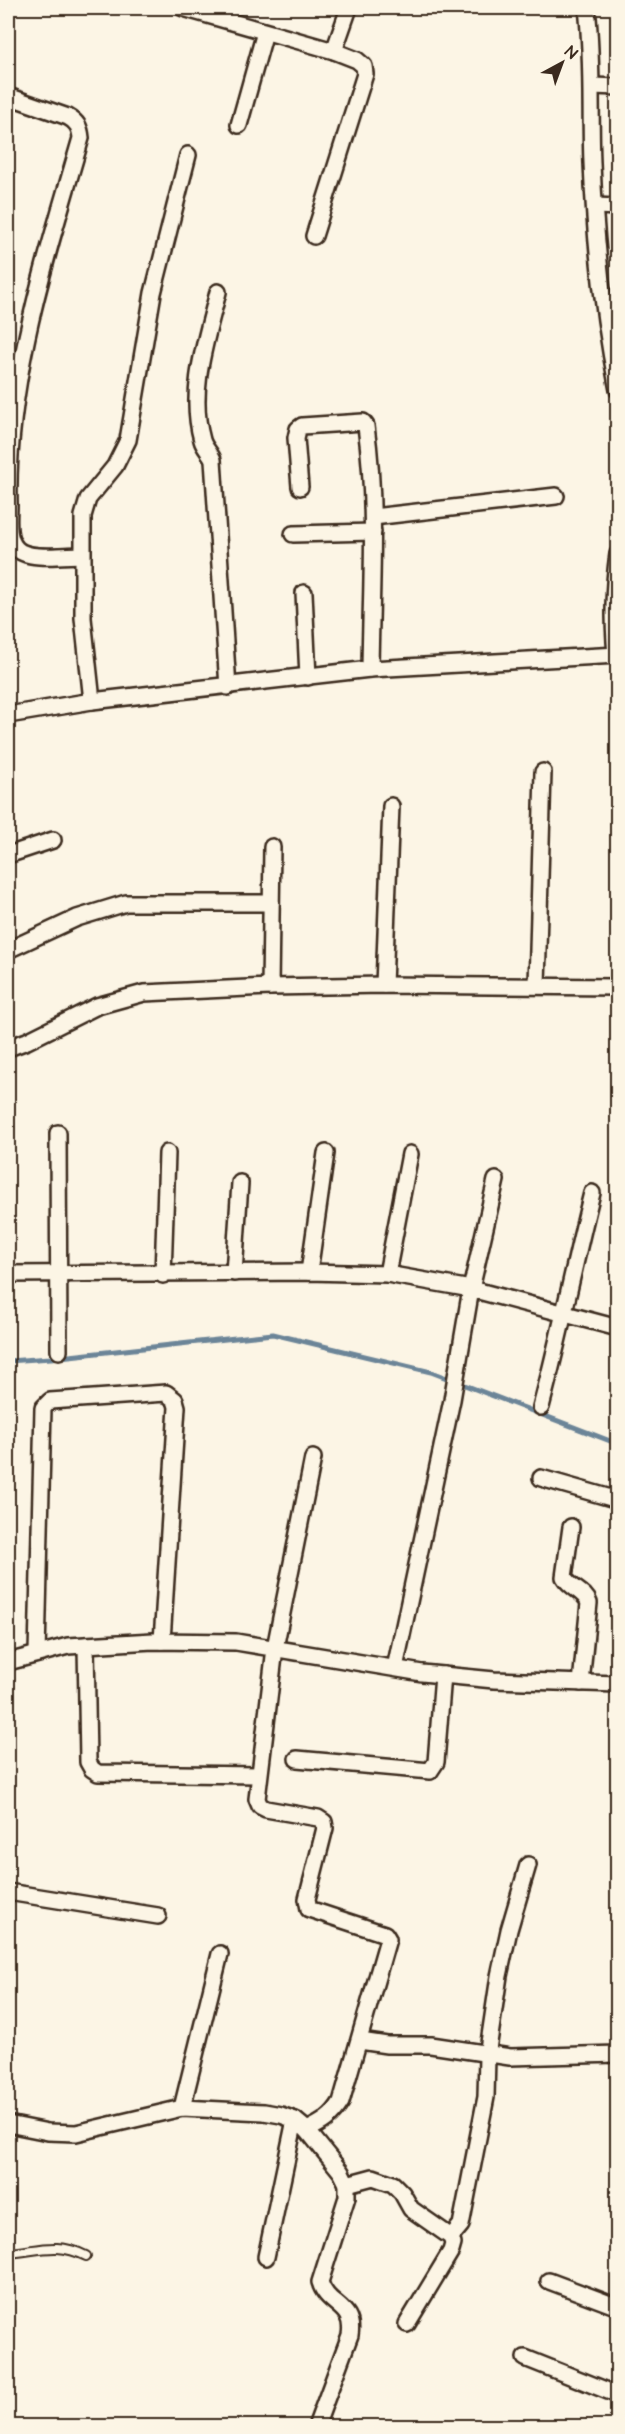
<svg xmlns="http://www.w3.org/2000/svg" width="625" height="2434" viewBox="0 0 625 2434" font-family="'Architects Daughter',sans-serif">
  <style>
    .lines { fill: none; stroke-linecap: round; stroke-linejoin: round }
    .stream { stroke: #6c8598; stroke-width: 5 }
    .service-casing { stroke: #3b2a1e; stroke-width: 12 }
    .minor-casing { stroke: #3b2a1e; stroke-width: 20 }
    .service { stroke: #fcf5e5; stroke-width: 8 }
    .minor { stroke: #fcf5e5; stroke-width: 15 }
  </style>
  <rect width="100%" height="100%" fill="#fcf5e5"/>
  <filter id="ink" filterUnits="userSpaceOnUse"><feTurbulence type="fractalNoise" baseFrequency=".0167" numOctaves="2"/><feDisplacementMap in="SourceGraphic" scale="12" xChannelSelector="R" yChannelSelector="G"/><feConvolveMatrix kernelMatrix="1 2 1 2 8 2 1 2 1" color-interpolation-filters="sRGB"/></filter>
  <g filter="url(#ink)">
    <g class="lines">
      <polyline class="stream" points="8,1361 51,1358 273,1334 431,1372 618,1444"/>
      <defs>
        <path id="service" d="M8,2253C38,2251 57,2241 86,2256"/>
        <g id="minor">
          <polyline points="183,8 334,51 357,60 364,66 365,74 314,236"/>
          <path d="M587,8C593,59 590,111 592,163C595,238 603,316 618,390"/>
          <polyline points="334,51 349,8"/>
          <polyline points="592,86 618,87"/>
          <path d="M8,96L68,117C77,122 80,127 81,138C47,256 6,379 9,504C9,518 6,537 16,548C27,561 66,555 82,555"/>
          <polyline points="239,125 265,32"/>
          <polyline points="595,206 618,207"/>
          <path d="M218,292C206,341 188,391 202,440C204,448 211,453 213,460L228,687"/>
          <path d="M300,487L296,438L298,429L302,426L363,422L366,426C377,507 371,588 370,669"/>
          <polyline points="373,517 556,496"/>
          <polyline points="293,534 373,532"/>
          <polyline points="304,593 308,677"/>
          <path d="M616,655C613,621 613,588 618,554"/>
          <polyline points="92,701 83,618 83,516 88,499 115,466 128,440 153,293 188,155"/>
          <polyline points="8,715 92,701 370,669 618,655"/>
          <polyline points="8,855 53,840"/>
          <polyline points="8,950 77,918 126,903 271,903"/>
          <polyline points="384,985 391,806"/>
          <polyline points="537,985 543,772"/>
          <polyline points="270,987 272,847"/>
          <polyline points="8,1048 27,1041 97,1006 144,993 270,987 384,985 618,987"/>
          <polyline points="58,1133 59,1351"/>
          <polyline points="309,1272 326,1153"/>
          <polyline points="234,1273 240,1183"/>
          <polyline points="8,1274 309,1272 387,1274 471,1289 618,1328"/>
          <polyline points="387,1274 410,1154"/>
          <polyline points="163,1275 167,1153"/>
          <path d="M541,1407C560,1336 574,1264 592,1193"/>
          <polyline points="541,1478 618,1500"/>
          <path d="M571,1527L564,1577C571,1589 585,1591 589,1603L581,1683"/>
          <polyline points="86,1645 88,1762 92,1769 98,1773 259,1775"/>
          <polyline points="37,1654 43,1408 50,1401 166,1393 175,1400 177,1407 162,1641"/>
          <polyline points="8,1662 68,1646 153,1641 236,1642 422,1673 494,1680 618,1684"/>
          <polyline points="395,1668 452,1400 471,1289 496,1180"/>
          <polyline points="297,1759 430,1771 436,1762 443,1675"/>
          <polyline points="8,1892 158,1916"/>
          <polyline points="360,2041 387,2045 431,2045 510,2057 618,2054"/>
          <polyline points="182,2108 220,1954"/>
          <path d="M8,2124L48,2132L76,2133L182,2108L264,2112L281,2115L295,2120L307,2130L341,2172L347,2184V2197L320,2282C327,2307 355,2304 350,2335L317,2424"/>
          <path d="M307,2130C322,2123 332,2117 341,2102L388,1939L385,1934L309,1909L307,1899L325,1828L324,1822L318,1818L266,1809L260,1806L257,1799L275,1648L313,1458"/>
          <polyline points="347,2184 373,2177 393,2184 402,2193 411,2209 451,2237 453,2244 451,2251 407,2324"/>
          <polyline points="451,2237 461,2225 486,2097 487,2056 499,1976 509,1930 528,1865"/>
          <polyline points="266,2257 295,2120"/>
          <polyline points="549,2281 618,2307"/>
          <polyline points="525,2358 618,2395"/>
        </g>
      </defs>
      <use href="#service" class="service-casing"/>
      <use href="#minor" class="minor-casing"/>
      <use href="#service" class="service"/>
      <use href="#minor" class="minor"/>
    </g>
  </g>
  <rect width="625" height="2434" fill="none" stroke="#fcf5e5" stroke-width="30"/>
  <rect x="15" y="15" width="595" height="2404" fill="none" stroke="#3b2a1e" stroke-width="2" filter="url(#ink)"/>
  <g transform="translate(562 63) rotate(41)" stroke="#fcf5e5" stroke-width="4.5" paint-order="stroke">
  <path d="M0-4.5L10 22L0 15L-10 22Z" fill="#3b2a1e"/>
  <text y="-9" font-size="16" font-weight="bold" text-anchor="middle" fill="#3b2a1e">N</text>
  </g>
</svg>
